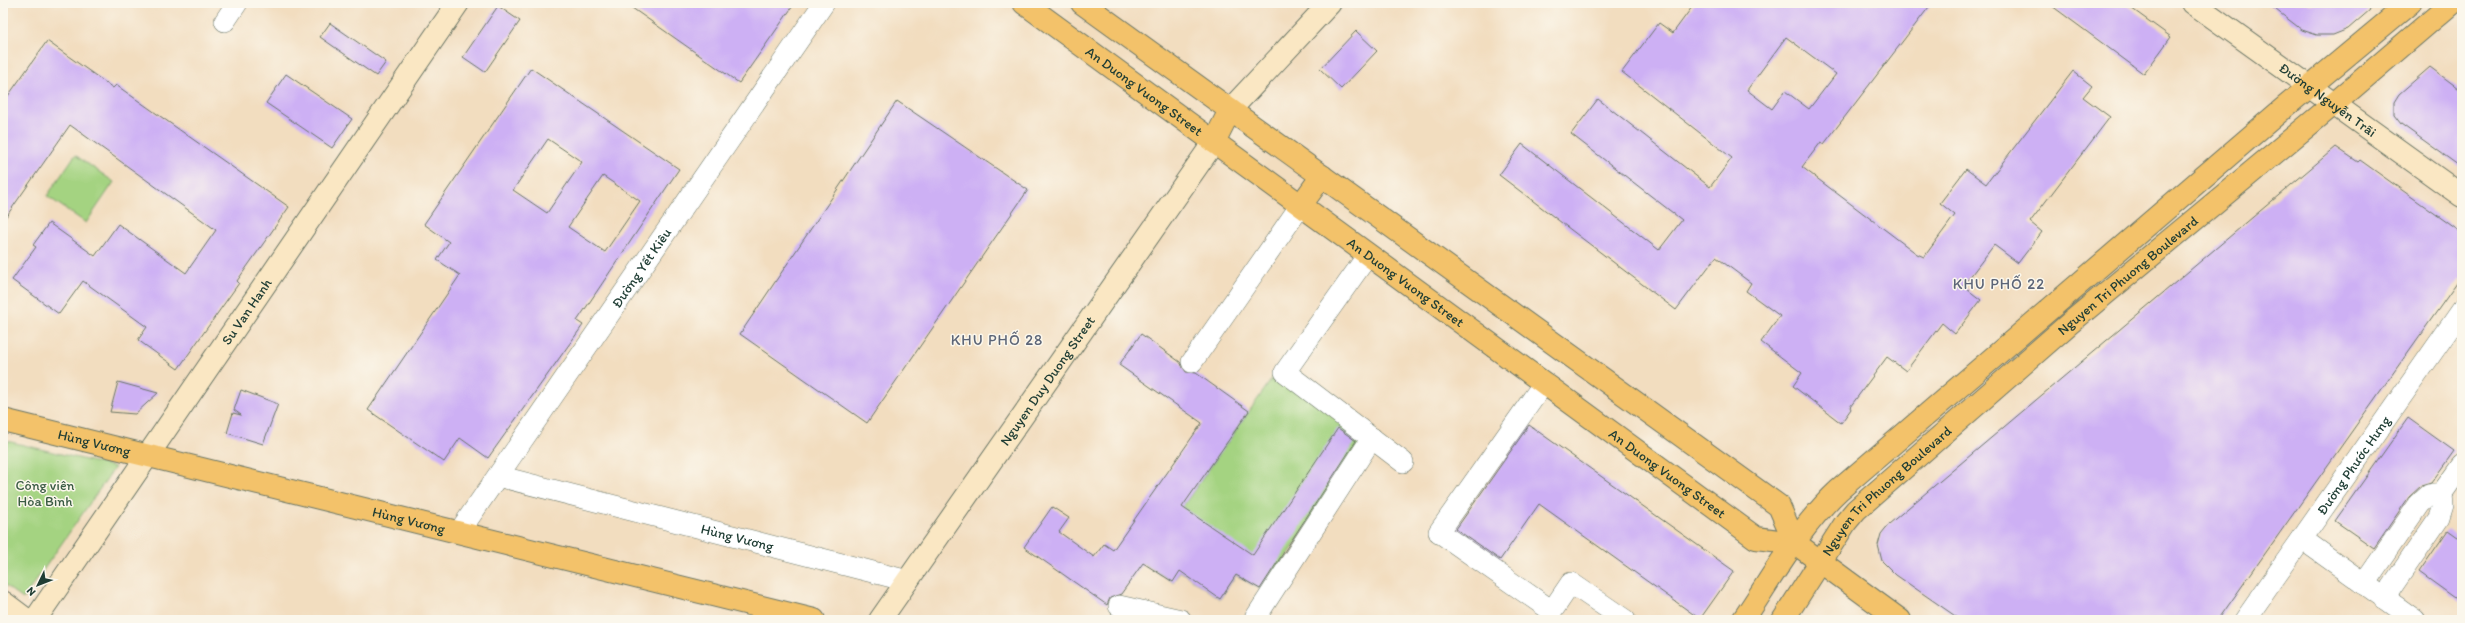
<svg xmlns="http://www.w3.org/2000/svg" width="2465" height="623" viewBox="0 0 2465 623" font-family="Itim,sans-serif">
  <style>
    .green { fill: #a4d381; stroke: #62885a }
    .building { fill: #cdb0f4; fill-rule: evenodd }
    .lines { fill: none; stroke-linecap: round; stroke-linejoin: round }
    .street-casing { stroke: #697565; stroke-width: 22 }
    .secondary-casing { stroke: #697565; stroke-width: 24 }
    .primary-casing { stroke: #697565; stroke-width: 24 }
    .street { stroke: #fff; stroke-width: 21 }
    .secondary { stroke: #fae7c3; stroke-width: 22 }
    .primary { stroke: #f3c26a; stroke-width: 22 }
    .labels { text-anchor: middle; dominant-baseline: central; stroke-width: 3; stroke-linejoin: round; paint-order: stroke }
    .street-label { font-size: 14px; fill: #1f3d34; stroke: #fbf7ec }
    .park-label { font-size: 14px; fill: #3a5b43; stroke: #fbf7ec }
    .neighbourhood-label { font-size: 15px; letter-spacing: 1px; fill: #5c6577; stroke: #fbf7ec }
  </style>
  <rect width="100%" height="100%" fill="#fbf7ec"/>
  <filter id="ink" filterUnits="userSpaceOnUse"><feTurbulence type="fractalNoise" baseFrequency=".025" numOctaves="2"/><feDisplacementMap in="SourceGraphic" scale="8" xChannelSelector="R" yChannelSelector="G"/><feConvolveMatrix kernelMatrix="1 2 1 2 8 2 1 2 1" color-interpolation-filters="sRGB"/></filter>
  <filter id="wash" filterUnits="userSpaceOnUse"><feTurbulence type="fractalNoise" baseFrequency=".012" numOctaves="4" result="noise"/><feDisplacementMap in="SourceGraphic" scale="16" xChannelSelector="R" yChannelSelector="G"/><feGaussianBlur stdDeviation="0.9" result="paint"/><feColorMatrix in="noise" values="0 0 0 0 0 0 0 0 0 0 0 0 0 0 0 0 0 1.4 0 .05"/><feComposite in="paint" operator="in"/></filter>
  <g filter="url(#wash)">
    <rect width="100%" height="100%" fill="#f2ddbf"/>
    <g class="green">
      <polygon points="75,155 114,182 86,223 47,196"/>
      <polygon points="1276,373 1364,439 1264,592 1236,575 1220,599 1180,571 1173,582 1143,563"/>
      <polygon points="3,440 115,467 23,599 3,584"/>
    </g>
    <g id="blocks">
      <g class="building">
        <polygon points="625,3 795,3 739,83"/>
        <path d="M1695,3H1932L1824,144L1821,142L1802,167L1917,254L1924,257L1955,215L1940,203L1966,169L1986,184L2073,71L2092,86L2083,97L2110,117L2030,222L2042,232L2018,263L1994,245L1963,286L1981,300L1955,334L1942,323L1906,371L1887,357L1850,407L1851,409L1841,423L1793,386L1802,373L1761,342L1780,316L1746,291L1751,283L1716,257L1676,310L1499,175L1522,144L1659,250L1682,220L1571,134L1598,99L1710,187L1732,158L1622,72L1659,23L1673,33ZM1786,37L1836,74L1809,109L1785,91L1772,109L1747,90Z"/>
        <polygon points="2048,3 2124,3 2171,37 2144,74"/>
        <polygon points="2267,3 2378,3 2348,29 2333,35 2317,35 2302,30"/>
        <polygon points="498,6 520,21 485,72 463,57"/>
        <polygon points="330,23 386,62 376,76 320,37"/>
        <polygon points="1356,31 1377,51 1341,89 1320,69"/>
        <polygon points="47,41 113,88 116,85 289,207 237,281 239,283 178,369 138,340 147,327 83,281 59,314 12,280 36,247 33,245 49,223 95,256 118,224 186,273 216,230 70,125 3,221 3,103"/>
        <polygon points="2430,67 2462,91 2462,168 2401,124 2394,115 2394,102 2399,94"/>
        <path d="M531,68L679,169L577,321L583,325L488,458L460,438L444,462L368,410L460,275L437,260L449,242L424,224ZM548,139L582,162L547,213L513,190ZM603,176L640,201L605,252L568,227Z"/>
        <polygon points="286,74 352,119 332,148 266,103"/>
        <polygon points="897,101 1028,190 867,423 740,334"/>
        <polygon points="2336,147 2358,162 2360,160 2462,233 2462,276 2218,620 1961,620 1896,575 1882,561 1878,545 1881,534 1889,524"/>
        <polygon points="1141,334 1180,362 1186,372 1196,373 1249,411 1182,507 1253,555 1338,428 1356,441 1260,589 1236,575 1220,599 1180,571 1173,582 1143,563 1121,594 1110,598 1107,605 1024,547 1052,507 1069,518 1059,532 1094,557 1104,544 1113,550 1202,423 1119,365"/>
        <polygon points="118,382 158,393 135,414 110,412"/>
        <polygon points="241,390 278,404 263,444 227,433 233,413 241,415 234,410"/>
        <polygon points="2408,418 2454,451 2431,483 2421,486 2409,497 2374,548 2335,521"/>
        <polygon points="1529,425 1734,571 1700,619 1539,504 1500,560 1456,529"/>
        <polygon points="2448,530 2462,540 2462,603 2419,572"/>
      </g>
    </g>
  </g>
  <g filter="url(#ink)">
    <use href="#blocks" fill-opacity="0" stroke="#697565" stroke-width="1"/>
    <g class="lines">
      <defs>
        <g id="street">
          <polyline points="225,21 237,3"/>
          <polyline points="1368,255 1285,372 1403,462"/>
          <polyline points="1192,362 1301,205"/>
          <polyline points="1544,383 1439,532 1552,611 1571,583 1625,620"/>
          <path id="s1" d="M498,476L908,581"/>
          <path id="s2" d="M459,532L824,3"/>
          <polyline points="2302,539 2415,620"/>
          <polyline points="2364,584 2419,504 2429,495 2442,493"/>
          <polyline points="2384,598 2439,518 2443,505 2442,493 2462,465"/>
          <polyline points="1119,606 1181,620"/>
          <polyline points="1254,620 1372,438"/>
          <path id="s3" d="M2245,620L2462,310"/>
        </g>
        <g id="secondary">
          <path id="s4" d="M2193,3L2462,196"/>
          <polyline points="1230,110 1330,3"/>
          <polyline points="3,602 27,620"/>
          <path id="s5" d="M35,620L458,3"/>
          <path id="s6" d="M880,620L1214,142"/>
        </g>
        <g id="primary">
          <path id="s7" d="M1024,3L1756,538L1795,543"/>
          <polyline points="1082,3 1779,506 1795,543 1900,620"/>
          <polyline points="1214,142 1230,110"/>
          <polyline points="1301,205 1322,176"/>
          <path id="s8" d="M3,420L814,620"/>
          <path d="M1743,620C1773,576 1800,526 1839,490L2285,107L2410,3"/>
          <path id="s9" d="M1783,620L1846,522L1856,510L2070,323L2335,103L2452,3"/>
        </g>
      </defs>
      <use href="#street" class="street-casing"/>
      <use href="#secondary" class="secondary-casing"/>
      <use href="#primary" class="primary-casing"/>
      <use href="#street" class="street"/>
      <use href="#secondary" class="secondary"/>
      <use href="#primary" class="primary"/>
    </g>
  </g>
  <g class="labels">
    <g class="street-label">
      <text stroke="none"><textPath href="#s7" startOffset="149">An Duong Vuong Street</textPath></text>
      <text stroke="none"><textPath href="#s4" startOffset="166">Đường Nguyễn Trãi</textPath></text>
      <text stroke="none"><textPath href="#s2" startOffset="321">Đường Yết Kiêu</textPath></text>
      <text stroke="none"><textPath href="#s9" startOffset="491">Nguyen Tri Phuong Boulevard</textPath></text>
      <text stroke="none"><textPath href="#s7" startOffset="473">An Duong Vuong Street</textPath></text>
      <text stroke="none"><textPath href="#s5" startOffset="374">Su Van Hanh</textPath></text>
      <text stroke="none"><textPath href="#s6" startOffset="292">Nguyen Duy Duong Street</textPath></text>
      <text stroke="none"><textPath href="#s8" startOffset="94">Hùng Vương</textPath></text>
      <text stroke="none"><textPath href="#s3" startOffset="189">Đường Phước Hưng</textPath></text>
      <text stroke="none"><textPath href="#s7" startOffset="797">An Duong Vuong Street</textPath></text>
      <text stroke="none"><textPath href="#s9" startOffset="167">Nguyen Tri Phuong Boulevard</textPath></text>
      <text stroke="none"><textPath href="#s8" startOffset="418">Hùng Vương</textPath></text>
      <text stroke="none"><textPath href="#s1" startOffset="247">Hùng Vương</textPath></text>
    </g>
    <g class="park-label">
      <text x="45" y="485">Công viên<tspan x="45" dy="16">Hòa Bình</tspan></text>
    </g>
    <g class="neighbourhood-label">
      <text x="1999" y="284">KHU PHỐ 22</text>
      <text x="997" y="340">KHU PHỐ 28</text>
    </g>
  </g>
  <rect width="2465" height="623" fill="none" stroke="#fbf7ec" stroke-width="16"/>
  <g transform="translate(38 585) rotate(227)" stroke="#fbf7ec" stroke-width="3" paint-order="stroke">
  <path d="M0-3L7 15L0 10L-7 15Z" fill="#1f3d34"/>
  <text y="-6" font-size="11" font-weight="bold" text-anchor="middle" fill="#1f3d34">N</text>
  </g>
</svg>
